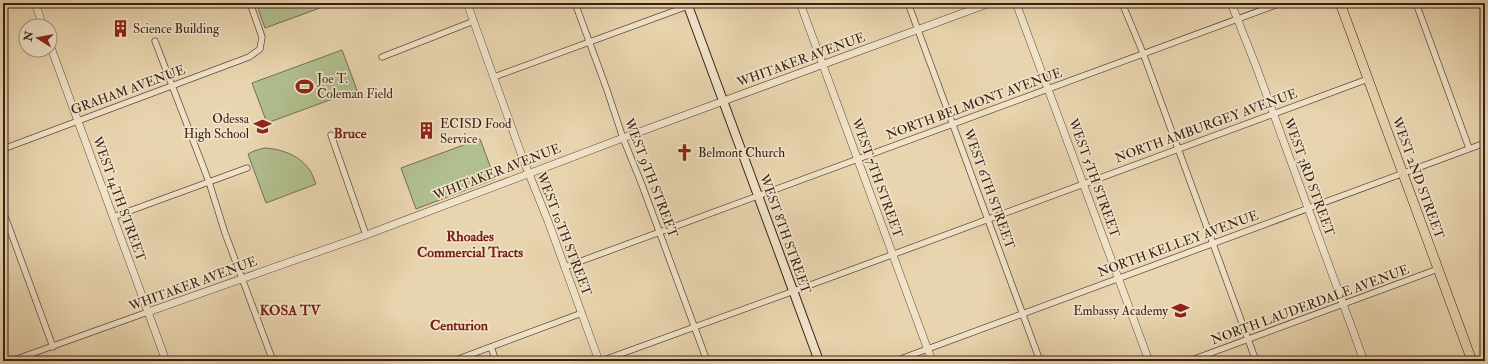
<svg xmlns="http://www.w3.org/2000/svg" width="1488" height="364" viewBox="0 0 1488 364" font-family="'IM FELL Double Pica',serif">
  <style>
    .green { fill: #b1be8e; stroke: #746e51 }
    .lines { fill: none; stroke-linecap: round; stroke-linejoin: round }
    .minor-casing { stroke: #644c3a; stroke-width: 7 }
    .tertiary-casing { stroke: #644c3a; stroke-width: 8 }
    .secondary-casing { stroke: #381f14; stroke-width: 10 }
    .primary-casing { stroke: #381f14; stroke-width: 10 }
    .minor { stroke: #f0e3ca; stroke-width: 5.5 }
    .tertiary { stroke: #f0e3ca; stroke-width: 7 }
    .secondary { stroke: #f0e3ca; stroke-width: 8 }
    .primary { stroke: #e8d4ae; stroke-width: 9 }
    .labels { text-anchor: middle; dominant-baseline: central; stroke-width: 3.5; stroke-linejoin: round; paint-order: stroke }
    .poi-label { font-size: 13px; fill: #381f14; stroke: #f0e3ca; text-anchor: start }
    .street-label { font-size: 13px; fill: #381f14; stroke: #f0e3ca }
    .neighbourhood-label { font-size: 14px; font-weight: bold; fill: #7a1f14; stroke: #f0e3ca }
  </style>
  <rect width="100%" height="100%" fill="#e8d4ae"/>
  <filter id="stains"><feTurbulence type="fractalNoise" baseFrequency=".005" numOctaves="4"/><feColorMatrix values="0 0 0 0 .2 0 0 0 0 .09 0 0 0 0 .02 0 0 0 .5 -.17"/></filter>
  <radialGradient id="worn" r=".72"><stop offset=".6" stop-color="#630" stop-opacity="0"/><stop offset="1" stop-color="#630" stop-opacity=".3"/></radialGradient>
  <g class="green">
    <polygon points="256,3 327,3 328,5 265,28"/>
    <polygon points="342,50 357,90 267,123 252,83"/>
    <polygon points="480,139 495,179 416,209 401,168"/>
    <path d="M264,148C283,149 301,156 311,172C313,176 314,180 316,184L266,203L248,154L254,151Z"/>
  </g>
  <g class="lines">
    <defs>
      <g id="minor">
        <polyline points="575,3 607,90 623,138 642,185 707,361"/>
        <polyline points="908,3 1040,361"/>
        <polyline points="1122,3 1143,53 1256,361"/>
        <polyline points="1416,3 1469,148"/>
        <polyline points="155,41 209,182 225,233 273,361"/>
        <polyline points="382,57 474,21"/>
        <polyline points="494,77 696,3"/>
        <polyline points="331,135 366,235"/>
        <polyline points="3,149 249,57 260,49 262,37 250,3"/>
        <polyline points="3,211 53,347"/>
        <polyline points="113,217 247,168"/>
        <polyline points="565,267 1281,3"/>
        <polyline points="491,347 496,361"/>
        <polyline points="11,361 148,312"/>
        <polyline points="453,361 582,313"/>
        <polyline points="601,361 794,291 1368,79"/>
        <polyline points="895,361 1485,143"/>
        <polyline points="1189,361 1438,269"/>
      </g>
      <g id="tertiary">
        <polyline points="35,3 43,26"/>
        <polyline points="467,3 523,159 548,221 599,361"/>
        <polyline points="800,3 932,361"/>
        <polyline points="1016,3 1149,361"/>
        <polyline points="1231,3 1256,66 1364,361"/>
        <polyline points="50,45 166,361"/>
        <polyline points="148,312 366,235 623,138 990,3"/>
      </g>
      <polyline id="secondary" points="687,3 819,361"/>
      <polyline id="primary" points="1340,3 1472,361"/>
    </defs>
    <use href="#minor" class="minor-casing"/>
    <use href="#tertiary" class="tertiary-casing"/>
    <use href="#secondary" class="secondary-casing"/>
    <use href="#primary" class="primary-casing"/>
    <use href="#minor" class="minor"/>
    <use href="#tertiary" class="tertiary"/>
    <use href="#secondary" class="secondary"/>
    <use href="#primary" class="primary"/>
  </g>
  <defs>
    <symbol id="building-bare" viewBox="-9 -9 18 18"><path d="M-4-6H4V6H1V3H-1V6H-4ZM-2.5-4.3h1.7v1.8h-1.7ZM.8-4.3h1.7v1.8H.8ZM-2.5-1h1.7V.8h-1.7ZM.8-1h1.7V.8H.8Z" fill="#8f2418" stroke="#f0e3ca" stroke-width="2.5" paint-order="stroke"/></symbol>
    <symbol id="stadium-bare" viewBox="-9 -9 18 18"><path d="M0-5a6.5 5 0 1 0 0 10a6.5 5 0 1 0 0-10ZM-3.5-1.8h7v3.6h-7Z" fill="#8f2418" stroke="#f0e3ca" stroke-width="2.5" paint-order="stroke"/></symbol>
    <symbol id="school-bare" viewBox="-9 -9 18 18"><path d="M0-5L7-2L0 1L-7-2ZM-4 1L0 2.5L4 1V4Q0 6-4 4Z" fill="#8f2418" stroke="#f0e3ca" stroke-width="2.5" paint-order="stroke"/></symbol>
    <symbol id="church-bare" viewBox="-9 -9 18 18"><path d="M-1.2-6h2.4v3.5h3.3v2.4h-3.3V6h-2.4V-.1h-3.3v-2.4h3.3Z" fill="#8f2418" stroke="#f0e3ca" stroke-width="2.5" paint-order="stroke"/></symbol>
  </defs>
  <g fill-rule="evenodd">
    <use href="#building-bare" x="108" y="16" width="25" height="25"/>
    <use href="#stadium-bare" x="292" y="74" width="25" height="25"/>
    <use href="#school-bare" x="250" y="114" width="25" height="25"/>
    <use href="#building-bare" x="414" y="118" width="25" height="25"/>
    <use href="#church-bare" x="672" y="140" width="25" height="25"/>
    <use href="#school-bare" x="1168" y="298" width="25" height="25"/>
  </g>
  <g class="labels">
    <g class="poi-label">
      <text x="133" y="29">Science Building</text>
      <text x="317" y="79">Joe T.<tspan x="317" dy="15">Coleman Field</tspan></text>
      <text x="249" y="119" text-anchor="end">Odessa<tspan x="249" dy="15">High School</tspan></text>
      <text x="440" y="124">ECISD Food<tspan x="440" dy="15">Service</tspan></text>
      <text x="698" y="153">Belmont Church</text>
      <text x="1168" y="311" text-anchor="end">Embassy Academy</text>
    </g>
    <g class="street-label">
      <text transform="translate(801 60) rotate(-20)">WHITAKER AVENUE</text>
      <text transform="translate(128 90) rotate(-20)">GRAHAM AVENUE</text>
      <text transform="translate(974 104) rotate(-20)">NORTH BELMONT AVENUE</text>
      <text transform="translate(1206 126) rotate(-20)">NORTH AMBURGEY AVENUE</text>
      <text transform="translate(497 172) rotate(-21)">WHITAKER AVENUE</text>
      <text transform="translate(1309 177) rotate(70)">WEST 3RD STREET</text>
      <text transform="translate(651 178) rotate(69)">WEST 9TH STREET</text>
      <text transform="translate(877 178) rotate(70)">WEST 7TH STREET</text>
      <text transform="translate(1094 178) rotate(70)">WEST 5TH STREET</text>
      <text transform="translate(1418 178) rotate(70)">WEST 2ND STREET</text>
      <text transform="translate(989 189) rotate(70)">WEST 6TH STREET</text>
      <text transform="translate(119 199) rotate(70)">WEST 14TH STREET</text>
      <text transform="translate(564 234) rotate(69)">WEST 10TH STREET</text>
      <text transform="translate(785 234) rotate(70)">WEST 8TH STREET</text>
      <text transform="translate(1178 244) rotate(-20)">NORTH KELLEY AVENUE</text>
      <text transform="translate(193 284) rotate(-20)">WHITAKER AVENUE</text>
      <text transform="translate(1310 305) rotate(-20)">NORTH LAUDERDALE AVENUE</text>
    </g>
    <g class="neighbourhood-label">
      <text x="350" y="133">Bruce</text>
      <text x="470" y="236">Rhoades<tspan x="470" dy="16">Commercial Tracts</tspan></text>
      <text x="290" y="310">KOSA TV</text>
      <text x="459" y="325">Centurion</text>
    </g>
  </g>
  <rect width="1488" height="364" fill="none" stroke="#e8d4ae" stroke-width="16"/>
  <rect x="4" y="4" width="1480" height="356" fill="none" stroke="#381f14" stroke-width="2"/>
  <rect x="8" y="8" width="1472" height="348" fill="none" stroke="#381f14"/>
  <g transform="translate(38 38) rotate(281)"><circle r="19" fill="#f0e3ca" stroke="#a69581"/>
  <path d="M0-3L7 15L0 10L-7 15Z" fill="#8f2418"/>
  <text y="-6" font-size="11" font-weight="bold" text-anchor="middle" fill="#381f14">N</text>
  </g>
  <rect width="100%" height="100%" filter="url(#stains)"/>
  <rect width="100%" height="100%" fill="url(#worn)"/>
</svg>
